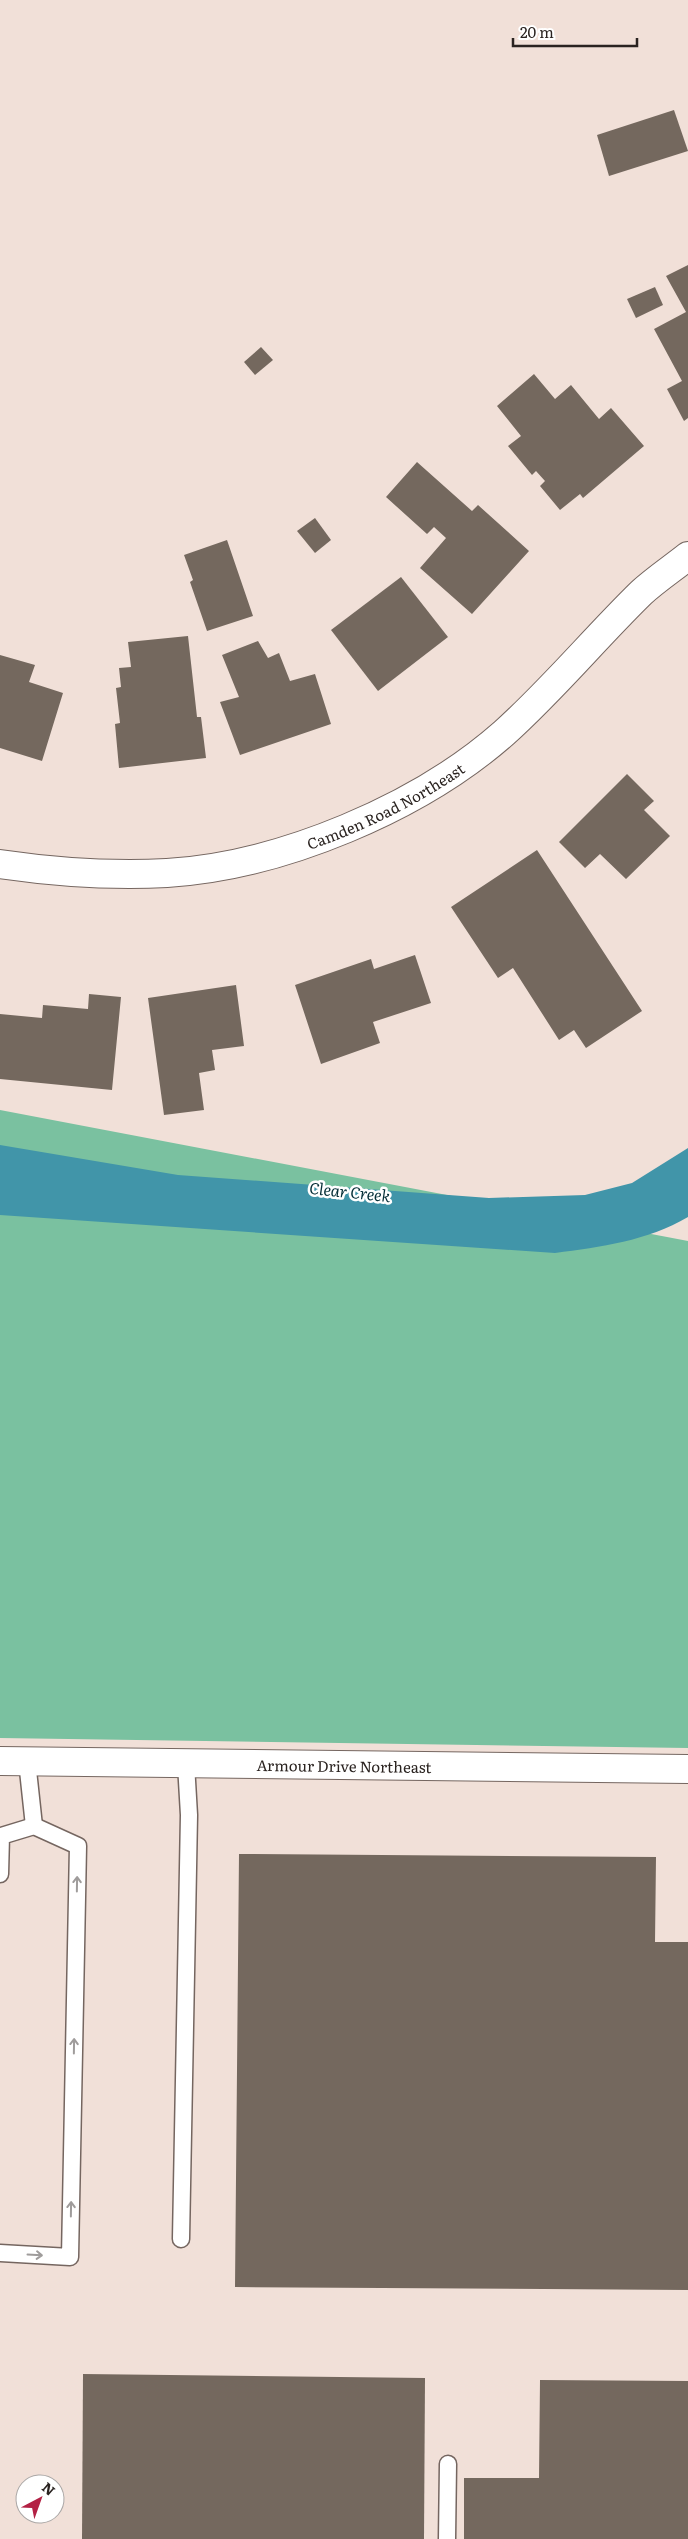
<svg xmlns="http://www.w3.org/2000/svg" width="688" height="2539" viewBox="0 0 688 2539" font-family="Literata,serif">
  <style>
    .forest { fill: #7ac1a0 }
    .water { fill: #4195a9 }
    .building { fill: #74685e }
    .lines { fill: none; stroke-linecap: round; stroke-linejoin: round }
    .service-casing { stroke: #756660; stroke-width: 19 }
    .minor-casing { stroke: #756660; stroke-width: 30 }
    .tertiary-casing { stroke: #756660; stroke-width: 30 }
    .service { stroke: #fff; stroke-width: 16 }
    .minor { stroke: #fff; stroke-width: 28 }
    .tertiary { stroke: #fff; stroke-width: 28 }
    .oneway { stroke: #9f9c9b }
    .labels { text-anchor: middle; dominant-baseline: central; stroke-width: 5; stroke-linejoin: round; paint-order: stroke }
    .street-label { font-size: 15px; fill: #2a2320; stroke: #fff }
    .water-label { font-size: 16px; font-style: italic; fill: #062f38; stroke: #fff }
  </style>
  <rect width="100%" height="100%" fill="#f1e0d8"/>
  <polygon class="forest" points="0,1110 688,1241 688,1748 0,1738"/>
  <path class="water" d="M0,1145L178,1175L489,1198L585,1195L632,1183L688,1148V1217C647,1241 601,1247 555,1253L0,1215Z"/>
  <g class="building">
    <polygon points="674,110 688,151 609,176 597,135"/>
    <polygon points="688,265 688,418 684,421 667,389 682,381 654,329 686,312 666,276"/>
    <polygon points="655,287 663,305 636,318 627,299"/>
    <polygon points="261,347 273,360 255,375 244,362"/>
    <polygon points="534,374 555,399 571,385 599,419 611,408 644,446 583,498 580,494 560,510 540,486 545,481 536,471 532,475 508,446 521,436 497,406"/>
    <polygon points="417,462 472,511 478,505 529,551 472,614 420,568 446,538 434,527 427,534 386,497"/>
    <polygon points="315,518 331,540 315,553 297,531"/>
    <polygon points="227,540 253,616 207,631 190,582 193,580 184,555"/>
    <polygon points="401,577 448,637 378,691 331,630"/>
    <polygon points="188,636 197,717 201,717 206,758 119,768 115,724 120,723 116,688 121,687 119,668 131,667 128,642"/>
    <polygon points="258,641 268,658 279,653 290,681 315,674 331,724 240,755 220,702 239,697 222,655"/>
    <polygon points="0,655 35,665 29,682 63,693 42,761 0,748"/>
    <polygon points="627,774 654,801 644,810 670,836 626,879 600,854 585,868 559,842"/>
    <polygon points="537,850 642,1011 586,1048 574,1030 559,1040 513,968 498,978 451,907"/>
    <polygon points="415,955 431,1003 373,1022 380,1043 321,1064 295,985 371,959 374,969"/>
    <polygon points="236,985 244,1046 212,1050 215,1070 199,1073 204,1110 164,1115 148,998"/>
    <polygon points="89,994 121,997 112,1090 0,1079 0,1014 42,1018 43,1005 88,1009"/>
    <polygon points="239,1854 656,1857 655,1942 688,1942 688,2290 235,2287"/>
    <polygon points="83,2374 425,2378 424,2539 82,2539"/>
    <polygon points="540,2380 688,2381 688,2539 464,2539 464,2478 539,2478"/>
  </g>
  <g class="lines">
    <defs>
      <g id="service">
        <polyline points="27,1761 34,1826"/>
        <polyline points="0,1874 1,1836 34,1826 78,1846 70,2257 0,2253"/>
        <polyline points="181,2239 189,1815 186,1764"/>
        <polyline points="447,2539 448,2464"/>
      </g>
      <g id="minor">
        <path id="s1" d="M0,864C55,872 111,876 167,873C281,866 419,808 504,733C553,689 594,639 641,593C655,580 673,568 688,556"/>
      </g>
      <g id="tertiary">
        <path id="s2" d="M0,1761L688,1769"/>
      </g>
    </defs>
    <use href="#service" class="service-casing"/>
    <use href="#minor" class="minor-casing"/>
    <use href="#tertiary" class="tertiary-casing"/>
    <use href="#service" class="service"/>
    <use href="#minor" class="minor"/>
    <use href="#tertiary" class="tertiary"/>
  </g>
  <defs><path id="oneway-shaft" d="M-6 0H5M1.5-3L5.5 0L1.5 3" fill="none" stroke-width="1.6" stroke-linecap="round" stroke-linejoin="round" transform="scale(1.25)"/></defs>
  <g class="oneway">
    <use href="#oneway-shaft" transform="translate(77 1884) rotate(-89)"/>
    <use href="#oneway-shaft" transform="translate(74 2046) rotate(-89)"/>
    <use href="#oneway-shaft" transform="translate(71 2209) rotate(-89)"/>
    <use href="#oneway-shaft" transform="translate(35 2255) rotate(3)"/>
  </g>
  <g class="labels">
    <g class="street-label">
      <text stroke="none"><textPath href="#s1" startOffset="398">Camden Road Northeast</textPath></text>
      <text stroke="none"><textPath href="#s2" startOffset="344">Armour Drive Northeast</textPath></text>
    </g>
    <g class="water-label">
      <text transform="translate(350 1191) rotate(6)">Clear Creek</text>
    </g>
  </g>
  <g transform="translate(40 2499) rotate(41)"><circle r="24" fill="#ffffff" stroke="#aaa7a6"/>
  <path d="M0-4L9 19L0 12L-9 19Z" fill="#b32144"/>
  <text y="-8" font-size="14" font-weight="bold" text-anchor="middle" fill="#2a2320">N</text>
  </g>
  <path d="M513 38v8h124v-8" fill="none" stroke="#2a2320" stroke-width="2.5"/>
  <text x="520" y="38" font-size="15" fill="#2a2320" stroke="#ffffff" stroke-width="4" paint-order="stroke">20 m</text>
</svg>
